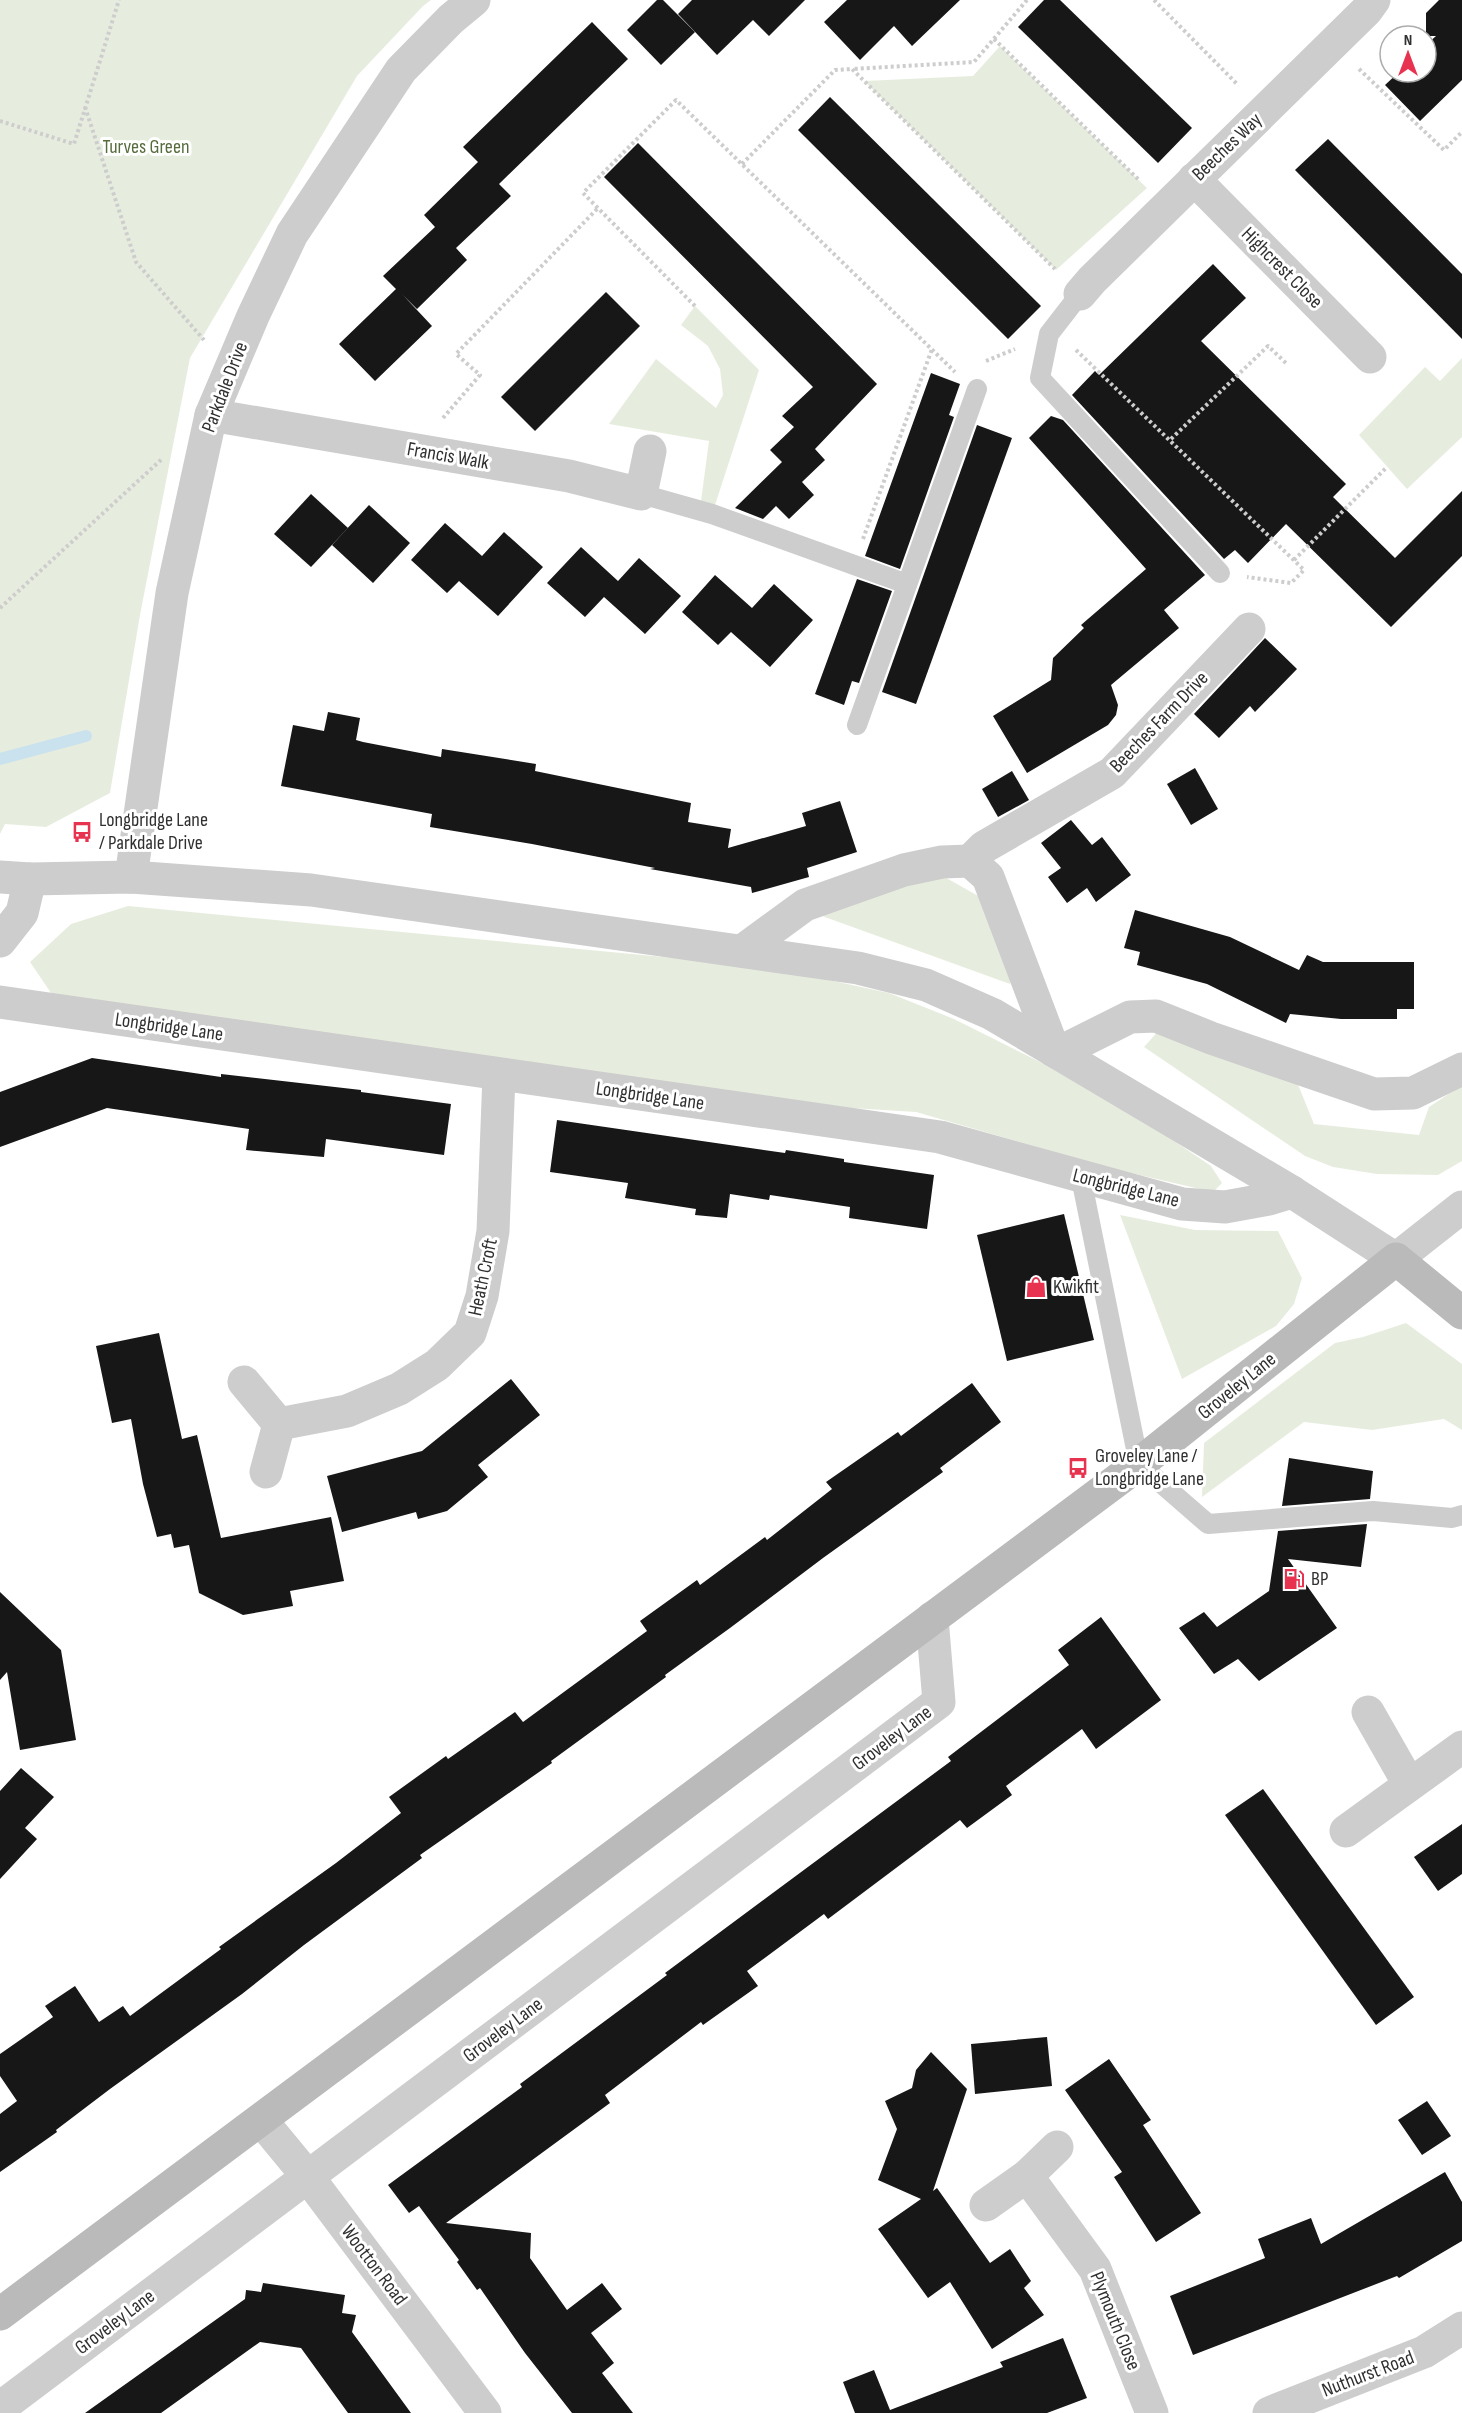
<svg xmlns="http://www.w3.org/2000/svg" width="1462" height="2413" viewBox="0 0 1462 2413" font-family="'Sofia Sans Condensed',sans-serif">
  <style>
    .green { fill: #e7edde }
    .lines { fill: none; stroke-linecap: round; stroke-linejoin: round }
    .stream { stroke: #cae2ed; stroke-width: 12 }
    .building { fill: #171717 }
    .path { stroke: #cdcdcd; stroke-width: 4; stroke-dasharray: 3 3; stroke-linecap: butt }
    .service { stroke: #cdcdcd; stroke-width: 20 }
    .minor { stroke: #cdcdcd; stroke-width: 33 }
    .tertiary { stroke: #cdcdcd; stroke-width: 33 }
    .secondary { stroke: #bababa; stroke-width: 33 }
    .labels { text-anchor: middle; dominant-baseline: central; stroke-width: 6; stroke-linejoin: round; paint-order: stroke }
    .park-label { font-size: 20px; fill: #576c3c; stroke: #fff }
    .street-label { font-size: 20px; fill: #303030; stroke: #fff }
    .poi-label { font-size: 20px; fill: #303030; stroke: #fff; text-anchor: start }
  </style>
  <rect width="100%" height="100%" fill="#fff"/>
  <g class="green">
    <polygon points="0,0 431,0 423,6 357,76 190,358 140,615 110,793 46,827 5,824 0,834"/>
    <polygon points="1000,46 1147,188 1056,270 864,81 973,76"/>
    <polygon points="695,306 759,370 715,505 701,501 709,441 609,424 656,359 716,408 723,395 720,369 708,346 681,325"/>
    <polygon points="1462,358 1462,437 1407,489 1359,435 1425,367 1440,381"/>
    <polygon points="941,875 980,897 1012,971 1010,984 811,912"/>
    <polygon points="128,906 769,967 889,993 954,1019 1108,1096 1211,1166 1222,1183 1213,1192 1109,1168 916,1112 851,1108 53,996 30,962 71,924"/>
    <polygon points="1160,1029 1297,1082 1314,1124 1419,1135 1429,1107 1462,1085 1462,1161 1438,1175 1377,1174 1333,1167 1305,1156 1144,1047"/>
    <polygon points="1120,1215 1195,1230 1278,1231 1302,1278 1294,1304 1276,1326 1182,1379"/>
    <polygon points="1406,1323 1462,1364 1462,1430 1444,1419 1372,1430 1304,1422 1202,1497 1204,1443 1335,1343 1363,1337"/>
  </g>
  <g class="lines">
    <polyline class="stream" points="0,759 86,736"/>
  </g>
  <g class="building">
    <polygon points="657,0 663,0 695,32 661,65 627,30"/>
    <polygon points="692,0 805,0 769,36 753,20 717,55 678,14"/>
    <polygon points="847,0 960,0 912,46 894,26 860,60 824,22"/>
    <polygon points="1044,0 1060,0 1192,128 1158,163 1018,27"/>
    <polygon points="1439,0 1462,0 1462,80 1420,121 1385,85 1399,72 1426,72 1426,45 1436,36 1426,36 1426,13"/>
    <polygon points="592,22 628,59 499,184 511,196 456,248 467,260 417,309 402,294 432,326 375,381 339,344 396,289 383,276 435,227 424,215 478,162 463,147"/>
    <polygon points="830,97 1041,306 1008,339 798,130"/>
    <polygon points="1328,139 1462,274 1462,339 1295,170"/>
    <polygon points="638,143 877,384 815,449 825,460 802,482 814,495 789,519 776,506 763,519 735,508 782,462 770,450 794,427 782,416 813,387 604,177"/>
    <polygon points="1213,264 1246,298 1201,341 1346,484 1333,497 1395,558 1462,491 1462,556 1391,627 1286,524 1248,563 1235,550 1224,559 1072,395 1095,371 1099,375"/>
    <polygon points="606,292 640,326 535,431 501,397"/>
    <polygon points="931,373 960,384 949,415 954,417 900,569 865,556"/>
    <polygon points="1051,416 1063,420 1205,575 1164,610 1179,628 1111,685 1118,705 1116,715 1108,725 1027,773 993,716 1051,680 1053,658 1084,628 1081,625 1146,569 1029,438"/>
    <polygon points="977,425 1012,438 916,704 882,692"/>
    <polygon points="311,494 348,528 311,567 274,534"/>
    <polygon points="369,505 410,543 373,583 332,545"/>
    <polygon points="445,523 482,556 504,532 543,567 498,616 459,581 447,593 411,560"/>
    <polygon points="581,547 618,581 639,558 681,596 645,634 604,597 585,617 547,583"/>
    <polygon points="715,575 752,608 774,584 813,620 770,667 731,632 718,645 682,612"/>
    <polygon points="857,579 892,591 859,683 852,681 844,705 815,694"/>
    <polygon points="1265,638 1297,669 1255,712 1250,706 1219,738 1194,714"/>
    <polygon points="328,712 360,718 356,740 363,742 441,757 442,749 536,764 535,771 691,803 688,822 731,829 728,848 806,826 802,813 840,801 857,852 807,868 809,877 752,893 751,887 650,869 655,868 532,844 430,827 432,814 281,786 293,725 324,731"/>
    <polygon points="1195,768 1218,809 1191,825 1167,784"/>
    <polygon points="1012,771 1029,800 998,817 982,789"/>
    <polygon points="1071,820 1092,845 1102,837 1131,875 1096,902 1087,888 1067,903 1048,877 1061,868 1041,843"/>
    <polygon points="1135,910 1230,937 1299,970 1307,955 1323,962 1414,962 1414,1009 1397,1009 1397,1019 1341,1019 1290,1014 1286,1023 1207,984 1137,965 1140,952 1124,948"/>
    <polygon points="92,1058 221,1077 221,1074 361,1090 361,1092 451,1104 444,1155 326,1139 324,1157 246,1150 249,1129 107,1108 0,1147 0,1092"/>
    <polygon points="557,1120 785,1153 786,1150 844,1159 844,1162 934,1175 927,1229 849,1218 850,1207 770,1195 769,1200 730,1194 727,1218 695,1215 696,1209 625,1198 628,1183 550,1172"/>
    <polygon points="1064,1214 1094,1340 1007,1361 977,1235"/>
    <polygon points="159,1333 182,1439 197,1435 221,1538 331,1517 344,1581 290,1591 293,1606 243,1615 199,1593 189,1545 174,1548 171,1534 157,1537 143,1484 131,1419 112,1423 96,1346"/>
    <polygon points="511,1379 540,1415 478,1465 488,1477 447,1511 418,1519 416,1512 342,1532 327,1476 422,1451"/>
    <polygon points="972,1383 1001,1422 940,1468 943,1472 823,1558 730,1628 665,1675 666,1677 551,1761 552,1763 420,1855 422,1858 304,1945 242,1994 110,2089 56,2130 57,2132 0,2172 0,2114 17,2101 0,2076 0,2054 53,2017 45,2006 75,1986 99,2022 123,2006 130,2016 221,1949 219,1947 336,1863 401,1813 389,1797 446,1756 448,1759 515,1712 523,1722 647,1631 640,1621 697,1580 700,1585 765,1537 767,1540 832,1489 826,1482 898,1432 901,1436"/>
    <polygon points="1289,1458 1373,1471 1370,1499 1282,1506"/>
    <polygon points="1367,1524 1361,1567 1288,1559 1337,1628 1259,1681 1238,1659 1214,1674 1179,1628 1204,1612 1217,1627 1269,1591 1278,1531"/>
    <polygon points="0,1592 61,1650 76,1740 20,1750 7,1672 0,1680"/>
    <polygon points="1101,1617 1161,1700 1096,1749 1082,1729 1006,1786 1012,1795 967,1828 960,1820 828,1919 824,1914 747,1971 758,1986 703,2025 701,2022 605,2095 610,2103 446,2223 531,2233 530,2258 567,2310 602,2283 622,2309 591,2333 614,2363 602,2373 633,2413 572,2413 525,2353 480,2288 477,2290 457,2262 459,2260 419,2206 409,2213 388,2185 522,2087 520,2084 667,1975 665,1973 951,1761 948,1757 1069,1665 1058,1650"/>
    <polygon points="21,1768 54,1797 25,1828 37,1839 0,1879 0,1791"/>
    <polygon points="1263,1789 1414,1997 1376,2025 1225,1815"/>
    <polygon points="1462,1824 1462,1874 1438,1891 1414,1857"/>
    <polygon points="1047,2037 1052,2086 975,2094 971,2044"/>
    <polygon points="931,2052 967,2089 933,2191 937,2188 990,2263 1010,2249 1031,2281 1024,2288 1044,2315 992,2349 950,2282 928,2298 878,2229 921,2199 878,2180 897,2129 885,2101 912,2088 916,2070"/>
    <polygon points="1109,2059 1151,2120 1143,2125 1201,2213 1156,2242 1114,2177 1122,2172 1065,2090"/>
    <polygon points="1427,2101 1451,2136 1422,2155 1398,2120"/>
    <polygon points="1445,2172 1462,2202 1462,2241 1399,2278 1397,2276 1193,2355 1170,2296 1265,2258 1258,2239 1311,2218 1321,2244"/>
    <polygon points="263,2283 345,2295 342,2313 356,2315 352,2332 411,2413 348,2413 301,2348 260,2342 161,2413 85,2413 245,2299 246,2290 261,2292"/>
    <polygon points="1063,2338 1087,2398 1047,2413 855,2413 843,2382 874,2370 890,2410 1003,2367 1000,2362"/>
  </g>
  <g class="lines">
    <g class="path">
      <polyline points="1027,0 974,62 852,69 1055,269"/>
      <polyline points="1154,0 1238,85"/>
      <polyline points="994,39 1140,181"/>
      <polyline points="1359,69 1444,150 1462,132"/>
      <polyline points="85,107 136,262 204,340"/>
      <polyline points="0,121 74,144 119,0"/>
      <polyline points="742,164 835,70 852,69"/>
      <polyline points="695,306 583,193 676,100 955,372"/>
      <polyline points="1076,350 1304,570 1291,583 1247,577"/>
      <polyline points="986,361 1015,349"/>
      <polyline points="443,418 480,375 456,354 598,208"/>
      <polyline points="1171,439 1268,346 1288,365"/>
      <polyline points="863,539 932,349"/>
      <polyline points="1294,560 1387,467"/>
      <polyline points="0,608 163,458"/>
    </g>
    <g class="service">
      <polyline points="1080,294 1049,334 1040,378 1220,573"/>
      <polyline points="641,494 712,514 907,584"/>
      <polyline points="857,725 977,389"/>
      <polyline points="1081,1178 1139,1464 1208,1524 1373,1511 1452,1518 1462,1515"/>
    </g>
    <g class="minor">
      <polyline points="1194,179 1370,357"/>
      <polyline points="1080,294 1092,280 1366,11 1374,0"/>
      <polyline points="211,415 569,476 641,494 650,451"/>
      <polyline points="970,861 984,847 1112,773 1249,629"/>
      <polyline points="131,877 172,593 211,415 253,316 292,234 401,70 451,19 474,0"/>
      <polyline points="0,941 22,913 30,879"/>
      <polyline points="742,951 805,905 904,870 942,862 970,861 988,877 1054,1051"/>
      <polyline points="0,1002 940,1137 1182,1204 1225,1207 1269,1199 1292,1192"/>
      <polyline points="1058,1053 1130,1017 1156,1016 1211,1038 1374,1094 1413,1093 1462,1069"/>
      <polyline points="244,1382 279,1424 266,1472"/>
      <polyline points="279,1424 347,1411 399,1389 437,1365 470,1333 482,1296 493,1231 499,1075"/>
      <polyline points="1368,1712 1409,1784"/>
      <polyline points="1346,1831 1462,1747"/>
      <polyline points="261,2120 308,2177 485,2413"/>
      <polyline points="1027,2176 1095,2269 1152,2413"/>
      <polyline points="986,2205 1027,2176 1057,2147"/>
      <polyline points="0,2408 939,1702 932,1618"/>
      <polyline points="1269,2413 1424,2352 1462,2328"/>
    </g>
    <polyline class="tertiary" points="0,877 30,879 131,877 311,890 858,968 926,985 992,1014 1292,1192 1396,1259 1462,1207"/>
    <polyline class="secondary" points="0,2314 1139,1464 1396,1259 1462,1313"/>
  </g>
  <defs>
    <symbol id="bus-bare" viewBox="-9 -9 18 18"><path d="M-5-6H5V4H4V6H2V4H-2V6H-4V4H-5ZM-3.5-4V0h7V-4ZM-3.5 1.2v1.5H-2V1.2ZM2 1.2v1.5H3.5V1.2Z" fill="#e73250" stroke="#fff" stroke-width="2.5" paint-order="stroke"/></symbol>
    <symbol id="shop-bare" viewBox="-9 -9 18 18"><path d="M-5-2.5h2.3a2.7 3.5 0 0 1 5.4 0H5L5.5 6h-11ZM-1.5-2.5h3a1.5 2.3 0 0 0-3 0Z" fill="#e73250" stroke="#fff" stroke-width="2.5" paint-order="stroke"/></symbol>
    <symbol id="fuel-bare" viewBox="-9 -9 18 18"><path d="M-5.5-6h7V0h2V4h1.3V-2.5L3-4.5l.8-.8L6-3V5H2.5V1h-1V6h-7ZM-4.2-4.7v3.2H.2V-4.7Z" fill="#e73250" stroke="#fff" stroke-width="2.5" paint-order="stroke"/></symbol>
  </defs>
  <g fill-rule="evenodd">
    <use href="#bus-bare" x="67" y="817" width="30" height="30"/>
    <use href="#shop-bare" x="1021" y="1272" width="30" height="30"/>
    <use href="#bus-bare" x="1063" y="1453" width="30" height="30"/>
    <use href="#fuel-bare" x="1279" y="1564" width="30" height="30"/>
  </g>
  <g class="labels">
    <g class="park-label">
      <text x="146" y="147">Turves Green</text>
    </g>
    <g class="street-label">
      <text transform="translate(1227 147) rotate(-44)">Beeches Way</text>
      <text transform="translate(1282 268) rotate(45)">Highcrest Close</text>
      <text transform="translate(225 387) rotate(-69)">Parkdale Drive</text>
      <text transform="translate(448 456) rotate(10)">Francis Walk</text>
      <text transform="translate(1159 722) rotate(-46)">Beeches Farm Drive</text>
      <text transform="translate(169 1027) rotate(8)">Longbridge Lane</text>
      <text transform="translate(650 1096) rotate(8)">Longbridge Lane</text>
      <text transform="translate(1126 1188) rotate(14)">Longbridge Lane</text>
      <text transform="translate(483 1277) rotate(-78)">Heath Croft</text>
      <text transform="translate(1237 1386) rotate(-39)">Groveley Lane</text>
      <text transform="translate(892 1738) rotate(-37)">Groveley Lane</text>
      <text transform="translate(503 2030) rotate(-37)">Groveley Lane</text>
      <text transform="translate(374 2265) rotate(53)">Wootton Road</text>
      <text transform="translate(1115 2321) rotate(68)">Plymouth Close</text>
      <text transform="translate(115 2322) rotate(-37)">Groveley Lane</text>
      <text transform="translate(1368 2374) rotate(-21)">Nuthurst Road</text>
    </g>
    <g class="poi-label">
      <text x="99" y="820">Longbridge Lane<tspan x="99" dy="23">/ Parkdale Drive</tspan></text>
      <text x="1053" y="1287">Kwikfit</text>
      <text x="1095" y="1456">Groveley Lane /<tspan x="1095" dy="23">Longbridge Lane</tspan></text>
      <text x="1311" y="1579">BP</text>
    </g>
  </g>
  <g transform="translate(1408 54)"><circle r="28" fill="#ffffff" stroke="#acacac" stroke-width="1.5"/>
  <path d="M0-4.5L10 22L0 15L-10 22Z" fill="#e73250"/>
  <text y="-9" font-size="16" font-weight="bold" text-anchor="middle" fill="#303030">N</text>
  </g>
</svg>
